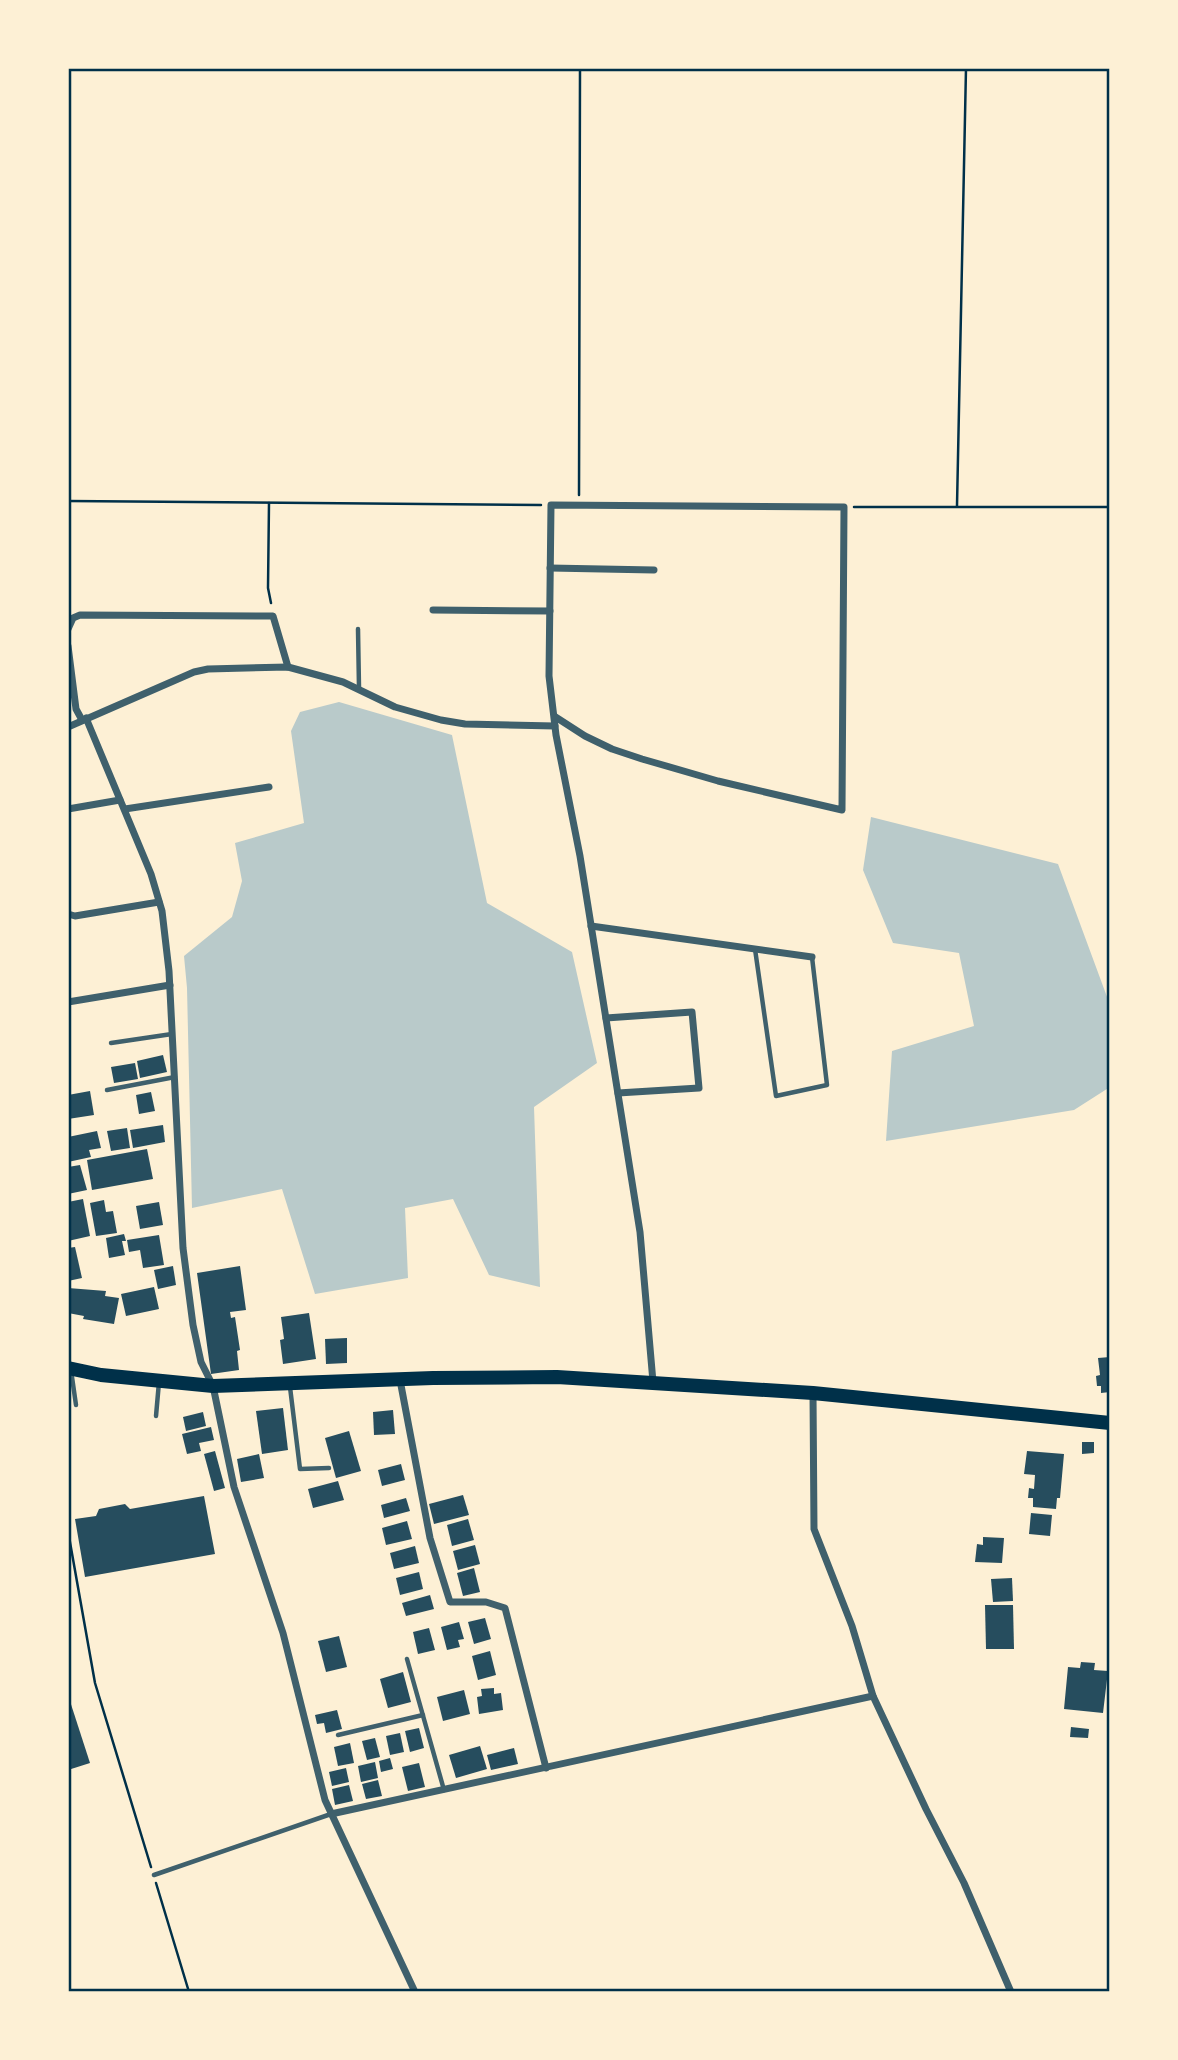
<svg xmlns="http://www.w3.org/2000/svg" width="1178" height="2060" viewBox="0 0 1178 2060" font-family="Karla,sans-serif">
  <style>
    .green { fill: #b9caca }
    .building { fill: #264d5e }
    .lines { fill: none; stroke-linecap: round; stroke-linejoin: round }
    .path { stroke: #003049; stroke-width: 2.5 }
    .service { stroke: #3f606c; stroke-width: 4.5 }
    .minor { stroke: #3f606c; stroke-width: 7 }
    .primary { stroke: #003049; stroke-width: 14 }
    .neatline { fill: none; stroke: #003049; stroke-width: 2.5 }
  </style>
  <rect width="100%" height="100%" fill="#fdf0d5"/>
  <g class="green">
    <polygon points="339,702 452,735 487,903 572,952 597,1063 534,1107 540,1287 489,1275 453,1199 405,1208 408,1278 315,1294 282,1189 192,1208 187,988 184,956 232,917 242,881 235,843 304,823 291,731 300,712"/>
    <polygon points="871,817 1058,864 1110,1005 1110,1087 1074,1110 886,1141 892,1051 974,1026 959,953 893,943 863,870"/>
  </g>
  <g class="building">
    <polygon points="163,1055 167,1072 140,1078 137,1061"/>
    <polygon points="135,1063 138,1079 114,1083 111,1067"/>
    <polygon points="90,1091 94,1115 68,1119 68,1095"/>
    <polygon points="151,1092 155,1111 139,1114 136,1095"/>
    <polygon points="163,1125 165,1142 133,1148 130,1130"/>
    <polygon points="127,1128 130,1148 111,1151 107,1131"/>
    <polygon points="97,1131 101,1148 89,1150 91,1157 68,1162 68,1137"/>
    <polygon points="147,1149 153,1179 92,1190 87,1160"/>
    <polygon points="80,1165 87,1190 68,1194 68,1167"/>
    <polygon points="83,1199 90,1236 68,1241 68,1202"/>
    <polygon points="104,1200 106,1212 113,1211 117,1233 96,1236 90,1203"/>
    <polygon points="159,1202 163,1225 140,1229 136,1206"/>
    <polygon points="124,1234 126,1241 122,1241 125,1255 109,1258 106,1238"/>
    <polygon points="159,1235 164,1265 143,1268 140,1250 129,1252 127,1240"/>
    <polygon points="75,1247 82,1278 68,1281 68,1248"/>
    <polygon points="173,1266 176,1285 158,1289 154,1270"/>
    <polygon points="240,1266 246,1310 230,1312 231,1318 235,1317 240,1350 237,1351 239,1370 211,1374 197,1273"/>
    <polygon points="154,1287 159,1309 126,1316 121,1294"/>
    <polygon points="68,1288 106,1291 105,1296 119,1298 114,1324 83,1319 84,1316 68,1313"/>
    <polygon points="309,1313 316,1359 283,1364 280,1340 284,1339 281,1317"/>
    <polygon points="347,1338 347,1363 326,1364 325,1339"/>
    <polygon points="1110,1357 1110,1392 1101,1393 1101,1386 1097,1386 1096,1376 1100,1375 1098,1358"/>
    <polygon points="283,1408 288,1450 262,1454 256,1411"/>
    <polygon points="393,1410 395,1434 374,1435 373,1412"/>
    <polygon points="203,1412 206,1426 186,1431 183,1417"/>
    <polygon points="211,1427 214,1440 199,1443 201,1451 187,1454 182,1434"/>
    <polygon points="349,1431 361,1471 336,1478 325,1438"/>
    <polygon points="1082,1442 1094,1442 1094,1453 1082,1454"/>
    <polygon points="215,1451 225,1488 214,1491 204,1454"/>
    <polygon points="1027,1451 1064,1454 1060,1498 1057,1498 1056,1509 1033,1507 1033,1498 1028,1498 1029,1488 1034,1489 1035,1475 1024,1474"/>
    <polygon points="259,1454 264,1478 241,1482 237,1459"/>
    <polygon points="401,1464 405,1480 382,1486 378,1470"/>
    <polygon points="338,1481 344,1500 313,1508 308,1489"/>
    <polygon points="463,1495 469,1515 434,1524 429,1504"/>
    <polygon points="204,1496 215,1554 85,1577 75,1519 96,1516 99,1509 125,1504 130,1509"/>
    <polygon points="406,1498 410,1511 384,1518 381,1505"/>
    <polygon points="1031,1513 1052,1515 1050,1536 1029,1534"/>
    <polygon points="468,1519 474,1540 452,1546 447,1525"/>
    <polygon points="407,1521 412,1539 386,1545 382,1528"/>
    <polygon points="983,1537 1004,1538 1002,1563 975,1562 977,1544 983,1545"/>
    <polygon points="475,1545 480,1564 458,1570 453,1551"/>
    <polygon points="415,1546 419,1563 394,1569 390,1553"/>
    <polygon points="474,1568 480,1592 463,1596 457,1573"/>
    <polygon points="419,1572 423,1589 400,1595 396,1578"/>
    <polygon points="1012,1578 1013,1601 993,1602 991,1579"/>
    <polygon points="430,1595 434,1609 406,1616 402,1603"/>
    <polygon points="985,1605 1013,1605 1014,1649 986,1649"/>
    <polygon points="485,1618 491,1639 474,1644 468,1622"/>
    <polygon points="459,1622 464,1639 458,1640 460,1647 447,1650 441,1627"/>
    <polygon points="429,1628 435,1650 418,1654 413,1632"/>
    <polygon points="339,1636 347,1667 326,1672 318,1641"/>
    <polygon points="490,1651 496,1675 478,1680 472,1656"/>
    <polygon points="1081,1662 1095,1663 1094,1670 1108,1671 1103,1713 1064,1709 1068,1667 1080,1668"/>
    <polygon points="403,1672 411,1702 388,1708 380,1679"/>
    <polygon points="494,1688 494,1694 501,1693 503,1710 479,1714 477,1697 482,1696 481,1689"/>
    <polygon points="464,1690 470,1714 443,1721 437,1697"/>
    <polygon points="68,1695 90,1763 68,1770"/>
    <polygon points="337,1710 342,1729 326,1733 324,1723 317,1724 315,1715"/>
    <polygon points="1071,1727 1089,1729 1088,1738 1070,1737"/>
    <polygon points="419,1728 424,1748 410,1752 405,1731"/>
    <polygon points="400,1733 404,1752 390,1755 386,1736"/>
    <polygon points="375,1738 380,1757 367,1760 362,1741"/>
    <polygon points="350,1743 354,1763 338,1766 334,1747"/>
    <polygon points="480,1746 487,1769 456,1778 449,1755"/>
    <polygon points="514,1748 518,1764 491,1770 487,1755"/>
    <polygon points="390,1758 393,1769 381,1772 379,1761"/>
    <polygon points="375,1762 378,1778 361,1782 358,1766"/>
    <polygon points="419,1763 425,1787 408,1791 402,1767"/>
    <polygon points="346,1768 349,1782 332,1786 329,1772"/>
    <polygon points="378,1780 382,1796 366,1799 362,1784"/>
    <polygon points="349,1785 353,1801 335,1805 332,1789"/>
  </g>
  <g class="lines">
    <g class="path">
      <polyline points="579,495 580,68"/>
      <polyline points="68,501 541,505"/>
      <polyline points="269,503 268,588 271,603"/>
      <polyline points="957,506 966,68"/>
      <polyline points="854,507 1110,507"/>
      <polyline points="68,1531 95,1683 151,1867"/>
      <polyline points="156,1883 189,1992"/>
    </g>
    <g class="service">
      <polyline points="358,629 359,688"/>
      <polyline points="755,949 776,1096 827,1085 812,957"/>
      <polyline points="111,1043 172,1034"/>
      <polyline points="107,1090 175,1077"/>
      <polyline points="71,1370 76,1405"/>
      <polyline points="290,1387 300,1469 329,1468"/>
      <polyline points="156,1416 159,1382"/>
      <polyline points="407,1659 444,1790"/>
      <polyline points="338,1735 423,1715"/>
      <polyline points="154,1875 331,1814"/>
    </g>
    <g class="minor">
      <polyline points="550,568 654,570"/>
      <polyline points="433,610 550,611"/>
      <polyline points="68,629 73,618 80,615 273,616 288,667"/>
      <polyline points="68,646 76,709 82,720"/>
      <polyline points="554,716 585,736 612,749 642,759 718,781 842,810 844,507 551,505 549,676 556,735 580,856 640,1232 653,1382"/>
      <polyline points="86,718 151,874 162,911 169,971 183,1248 193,1325 201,1362 213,1386 234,1487 283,1633 325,1800 415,1992"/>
      <polyline points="68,727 194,672 208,669 288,667 343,682 395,707 441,720 465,724 555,726"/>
      <polyline points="68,809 120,800"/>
      <polyline points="125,809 269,787"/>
      <polyline points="68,914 75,916 159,902"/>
      <polyline points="591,926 812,957"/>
      <polyline points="68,1002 170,985"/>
      <polyline points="606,1018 692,1012 699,1088 618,1093"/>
      <polyline points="400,1380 430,1538 450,1602 486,1602 505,1608 546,1768"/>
      <polyline points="813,1393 814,1529 852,1626 873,1696 926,1809 964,1883 1011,1992"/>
      <polyline points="331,1814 873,1696"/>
    </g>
    <polyline class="primary" points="68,1368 101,1375 213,1386 433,1378 557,1377 813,1393 1110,1423"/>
  </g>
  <rect width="1178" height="2060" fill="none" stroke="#fdf0d5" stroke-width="140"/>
  <rect x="70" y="70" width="1038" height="1920" class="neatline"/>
</svg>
